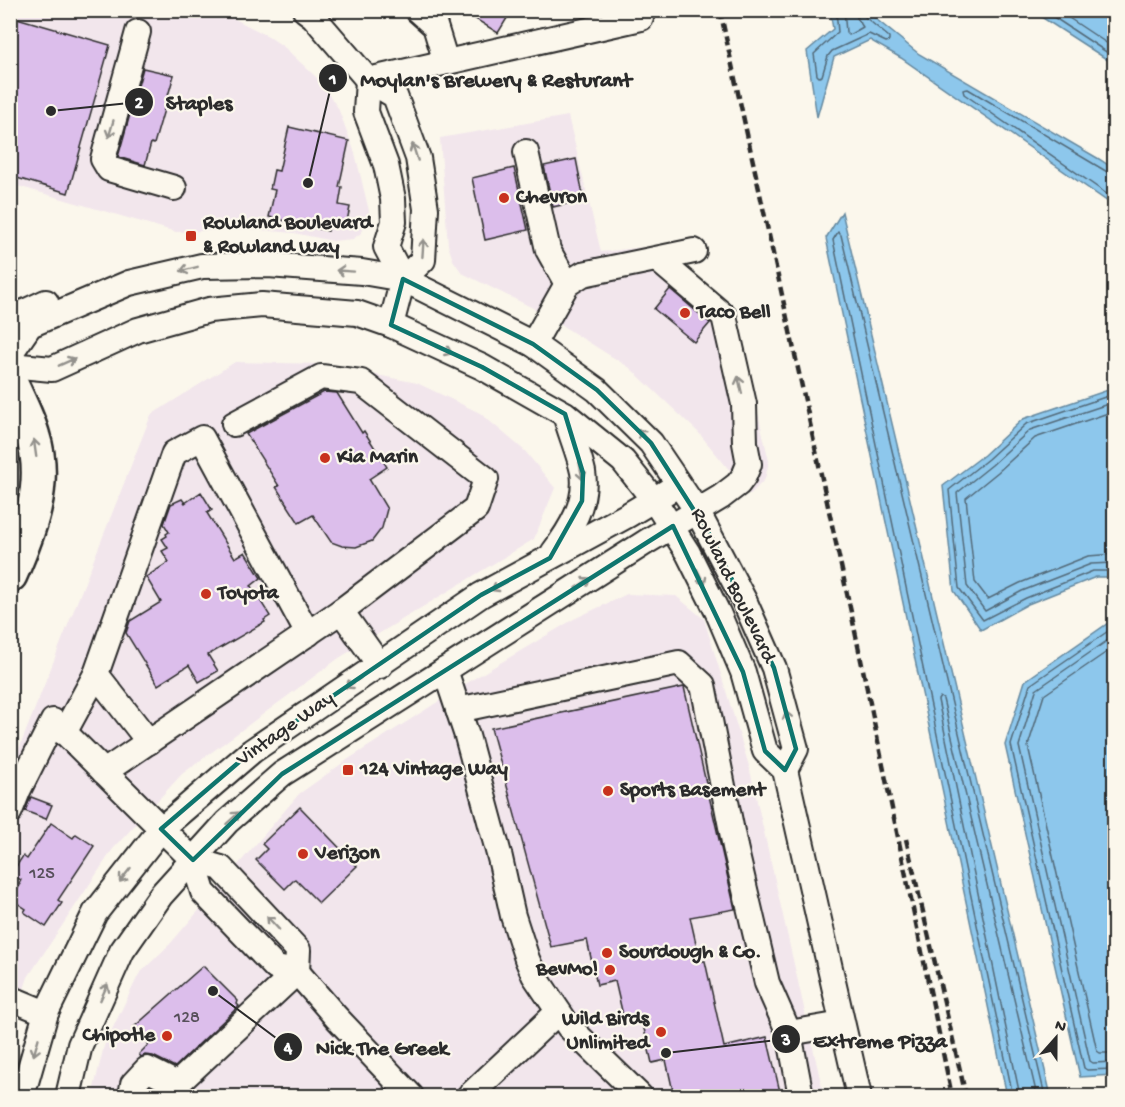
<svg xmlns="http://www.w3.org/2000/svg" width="1125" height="1107" viewBox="0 0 1125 1107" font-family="'Gochi Hand',sans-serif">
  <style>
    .built { fill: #f2e6ec }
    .water { fill: #8dc7ec; stroke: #66899f; stroke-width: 1.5 }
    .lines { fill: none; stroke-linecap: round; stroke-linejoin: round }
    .shore { stroke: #526978; stroke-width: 1.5 }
    .building { fill: #dcbeeb; stroke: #2b2b2b; stroke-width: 1.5 }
    .minor-casing { stroke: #2b2b2b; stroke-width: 28 }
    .highway-casing { stroke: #2b2b2b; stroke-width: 38 }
    .minor { stroke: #fbf7ec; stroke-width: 24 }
    .highway { stroke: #fbf7ec; stroke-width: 33 }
    .rail { stroke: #2b2b2b; stroke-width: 4.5; stroke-dasharray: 9 4.5; stroke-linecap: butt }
    .oneway { stroke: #93918c }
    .marked { fill: none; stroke: #0f766e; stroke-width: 4.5; stroke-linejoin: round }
    .poi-dot { fill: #c8321e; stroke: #fbf7ec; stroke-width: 2 }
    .labels { text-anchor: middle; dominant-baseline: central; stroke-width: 4.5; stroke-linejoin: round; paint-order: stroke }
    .number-label { font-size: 18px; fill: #57505b }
    .poi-label { font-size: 21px; font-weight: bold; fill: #2b2b2b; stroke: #fbf7ec; text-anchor: start }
    .street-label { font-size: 21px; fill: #2b2b2b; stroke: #fbf7ec }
    .leader { fill: none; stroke: #2b2b2b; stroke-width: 2 }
    .callout-dot { fill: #2b2b2b; stroke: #fbf7ec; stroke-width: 2 }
    .mark-label { font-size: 18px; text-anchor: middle; font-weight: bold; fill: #fff }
    .callout-label { font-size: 22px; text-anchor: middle; font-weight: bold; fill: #2b2b2b; stroke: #fbf7ec; stroke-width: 4.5; stroke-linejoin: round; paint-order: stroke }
  </style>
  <rect width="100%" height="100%" fill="#fbf7ec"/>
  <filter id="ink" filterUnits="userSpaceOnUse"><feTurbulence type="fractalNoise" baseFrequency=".0167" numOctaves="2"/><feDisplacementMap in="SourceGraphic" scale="12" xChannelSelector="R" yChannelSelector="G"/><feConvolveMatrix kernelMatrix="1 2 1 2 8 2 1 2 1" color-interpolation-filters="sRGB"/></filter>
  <g filter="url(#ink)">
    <g class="built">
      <polygon points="10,11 214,11 225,14 268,36 284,47 318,79 338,108 355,153 369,211 367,224 361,233 353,239 333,241 294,233 249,229 176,232 11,184"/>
      <polygon points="568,116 601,252 653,246 703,281 735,314 769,461 765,479 750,495 698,432 630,368 537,310 462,273 453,260 448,245 440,138"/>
      <polygon points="235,362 322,364 417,383 480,413 525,451 555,488 534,539 339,658 182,774 113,849 28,977 11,1028 11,769 151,415"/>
      <polygon points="627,594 676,596 704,619 749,766 824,1096 92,1096 104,1046 139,974 170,944 299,794 344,762 475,678 574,619"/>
    </g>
    <g class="water">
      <polygon points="830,11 866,11 919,54 1099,159 1114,169 1114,206 901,58 870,40 834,57 817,117 807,51 833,29"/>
      <polygon points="1032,11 1114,11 1114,64"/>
      <polygon points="842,212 1051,1096 1007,1096 826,238"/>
      <polygon points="1114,388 1114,577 1096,577 1028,604 981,630 954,591 943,486 984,455 1023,419"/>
      <polygon points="1114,619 1114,1075 1080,1077 1005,745 1025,681"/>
    </g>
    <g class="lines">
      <g class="shore">
        <polyline points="836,10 838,32 814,54 817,75 819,77 822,76 828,56 832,51 869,34 886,42 889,41 889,37 865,17 863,10"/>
        <polyline points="844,10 846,32 849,35 863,27 857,18 856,10"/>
        <polyline points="1043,10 1114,57"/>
        <polyline points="1057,10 1114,48"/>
        <polyline points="1114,174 1109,173 968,89 963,90 964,94 1114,199"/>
        <polyline points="1114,394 1026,424 988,459 949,490 959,588 983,620 1026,598 1093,571 1114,571"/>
        <polyline points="1114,402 1030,430 992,465 957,493 967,586 985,611 1022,591 1091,564 1114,563"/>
        <polyline points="1114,411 1035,438 998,472 966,498 975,582 988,599 1020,583 1088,556 1114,554"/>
        <polyline points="1114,627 1030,685 1011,745 1084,1068 1087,1070 1114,1069"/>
        <polyline points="1114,636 1036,690 1019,746 1090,1061 1093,1063 1114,1062"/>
        <polyline points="1114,647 1044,695 1028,746 1097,1051 1100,1053 1114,1053"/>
        <polyline points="1013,1096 833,240 838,232 841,235 1045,1096"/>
        <polyline points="1020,1096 938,700 940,697 943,699 1037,1096"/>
      </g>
    </g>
    <g class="building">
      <polygon points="461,10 512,10 498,33"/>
      <polygon points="10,16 110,45 68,193 10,176"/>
      <polygon points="143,68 174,75 154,144 151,143 145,165 118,157"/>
      <polygon points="289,127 349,141 339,187 342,187 339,205 350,207 346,226 330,223 328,231 269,217 275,190 270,189 274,170 279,171"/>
      <polygon points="576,159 584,200 553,207 544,166"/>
      <polygon points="514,168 528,230 485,240 472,178"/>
      <polygon points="670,289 710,323 694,342 654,309"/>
      <polygon points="324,392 337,393 362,433 364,431 387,467 369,479 387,509 382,528 372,541 356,547 342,546 331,542 313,515 299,523 276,487 279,486 246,434"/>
      <polygon points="201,492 212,510 207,513 235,558 245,552 261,578 251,586 270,616 264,620 265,622 208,655 218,671 199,682 189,665 158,685 126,633 130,621 161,602 146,577 169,562 162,551 168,548 162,539 167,536 166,534 169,532 164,524 171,504 182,499 185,503"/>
      <polygon points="684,687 735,909 690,917 700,961 705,961 724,1047 767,1037 781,1096 674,1096 666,1060 652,1063 642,1020 625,1024 615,981 597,985 587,940 551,947 491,728"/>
      <polygon points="31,797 52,805 46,819 25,811"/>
      <polygon points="300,807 357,866 319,903 295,879 285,889 256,860 267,849 262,844"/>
      <polygon points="51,823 73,838 76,834 94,846 58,900 62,903 46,927 24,912 26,909 11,899 20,885 19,884 21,880 11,874 23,856 27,859"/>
      <polygon points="203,966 238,1001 237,1004 239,1006 175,1067 153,1056 145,1055 141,1057 139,1054 149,1044 134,1027"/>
    </g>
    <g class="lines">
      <defs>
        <g id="minor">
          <polyline points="305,10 313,16 368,80 395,96 418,158 426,209 423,260 403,279 391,325"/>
          <polyline points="417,10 435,26 446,62"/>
          <polyline points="138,32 103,159 109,169 174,188"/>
          <polyline points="368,80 641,18"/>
          <polyline points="368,80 366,112 386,165 393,199 394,222 386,247 403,279"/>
          <polyline points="526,152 548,250 567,284"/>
          <polyline points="10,315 18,315 46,302"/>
          <polyline points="533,344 567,284 583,274 694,251"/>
          <polyline points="10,354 30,325 129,283 202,266 268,265 362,272 403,279 533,344 597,390 651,443 697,511 744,600 774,668 796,749 785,770"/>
          <polyline points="10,365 52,369 138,330 209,310 262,305 357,313 391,325 482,367 565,414 623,461 654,500 688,553 718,613 743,672 765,751 785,770 859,1096"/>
          <polyline points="234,424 321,377 361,382 486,479 476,509 341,611"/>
          <path d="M553,553C570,530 588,503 583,472C579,453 570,433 565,414"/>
          <polyline points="445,670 467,736 500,858 513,916 527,959 534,975 569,1027 640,1096"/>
          <polyline points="458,710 679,663 703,685 735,847 767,983 789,1033 842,1024"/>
          <polyline points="64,733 96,674"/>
          <polyline points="149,742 96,674 174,453 202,438 308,634"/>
          <polyline points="104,772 341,611 380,666"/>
          <polyline points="10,811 18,791 53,721 193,860 203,892 276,968 297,972 336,1017 411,1096"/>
          <polyline points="10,998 46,1013"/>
          <polyline points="789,1033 801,1096"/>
          <polyline points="22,1096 46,1013 95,913 161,829 252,751 481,595 628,515 668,491"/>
          <polyline points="68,1096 80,1045 122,951 161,895 227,822 282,774 646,542 721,497 738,484 744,476 749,464 745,443 744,404 724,316 657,259"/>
          <polyline points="131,1096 133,1084 147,1069 177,1084 297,972 298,950 221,868 193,860"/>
          <polyline points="469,1096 558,1012"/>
        </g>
        <path id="highway" d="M10,382C18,400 28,418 33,437C48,484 29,532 10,575"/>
      </defs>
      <use href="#minor" class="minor-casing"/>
      <use href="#highway" class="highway-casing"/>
      <use href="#minor" class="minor"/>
      <use href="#highway" class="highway"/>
      <g class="rail">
        <polyline points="720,10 851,612 952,1096"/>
        <polyline points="906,839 966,1096"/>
      </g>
    </g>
    <defs><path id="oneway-shaft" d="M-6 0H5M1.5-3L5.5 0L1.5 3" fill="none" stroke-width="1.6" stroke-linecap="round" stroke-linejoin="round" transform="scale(1.5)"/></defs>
    <g class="oneway">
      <use href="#oneway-shaft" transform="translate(111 129) rotate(106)"/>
      <use href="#oneway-shaft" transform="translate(415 152) rotate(-108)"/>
      <use href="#oneway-shaft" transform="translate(423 248) rotate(-86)"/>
      <use href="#oneway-shaft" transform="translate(189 269) rotate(166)"/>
      <use href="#oneway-shaft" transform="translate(345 271) rotate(-176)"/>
      <use href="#oneway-shaft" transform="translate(444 350) rotate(24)"/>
      <use href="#oneway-shaft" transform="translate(67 362) rotate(-24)"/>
      <use href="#oneway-shaft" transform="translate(740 385) rotate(-103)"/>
      <use href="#oneway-shaft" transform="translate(644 436) rotate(-134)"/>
      <use href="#oneway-shaft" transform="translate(35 448) rotate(-98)"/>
      <use href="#oneway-shaft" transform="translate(581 471) rotate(79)"/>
      <use href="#oneway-shaft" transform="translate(701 577) rotate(63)"/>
      <use href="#oneway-shaft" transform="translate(583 583) rotate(-33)"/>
      <use href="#oneway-shaft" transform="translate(499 586) rotate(151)"/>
      <use href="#oneway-shaft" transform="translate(353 683) rotate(146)"/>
      <use href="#oneway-shaft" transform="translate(788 720) rotate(-105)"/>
      <use href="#oneway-shaft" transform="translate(233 818) rotate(-42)"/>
      <use href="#oneway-shaft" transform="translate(125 875) rotate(128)"/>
      <use href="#oneway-shaft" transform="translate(273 923) rotate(-133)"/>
      <use href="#oneway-shaft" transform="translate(104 992) rotate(-66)"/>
      <use href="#oneway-shaft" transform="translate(36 1047) rotate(106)"/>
    </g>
  </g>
  <path class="marked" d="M403,279L533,344L597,390L651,443L713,540L774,668L796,749L785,770L765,751L743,672L673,526L282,774L193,860L161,829L252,751L481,595L550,558L582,501L583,473L565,414L482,367L391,325Z"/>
  <g class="poi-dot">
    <circle cx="504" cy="198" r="6"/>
    <rect x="185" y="230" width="12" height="12" rx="3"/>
    <circle cx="685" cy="313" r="6"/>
    <circle cx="325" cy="458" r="6"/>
    <circle cx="206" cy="594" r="6"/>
    <rect x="342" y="764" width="12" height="12" rx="3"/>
    <circle cx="608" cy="791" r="6"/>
    <circle cx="303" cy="854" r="6"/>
    <circle cx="607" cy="953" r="6"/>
    <circle cx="610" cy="970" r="6"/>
    <circle cx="661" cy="1032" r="6"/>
    <circle cx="167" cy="1036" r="6"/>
  </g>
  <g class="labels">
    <g class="number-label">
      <text x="42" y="874">125</text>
      <text x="187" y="1018">128</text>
    </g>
    <g class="poi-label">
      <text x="516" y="198">Chevron</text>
      <text x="203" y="224">Rowland Boulevard<tspan x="203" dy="24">&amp; Rowland Way</tspan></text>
      <text x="697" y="313">Taco Bell</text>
      <text x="337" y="458">Kia Marin</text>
      <text x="218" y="594">Toyota</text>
      <text x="360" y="770">124 Vintage Way</text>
      <text x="620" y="791">Sports Basement</text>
      <text x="315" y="854">Verizon</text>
      <text x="619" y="953">Sourdough &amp; Co.</text>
      <text x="598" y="970" text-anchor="end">BevMo!</text>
      <text x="649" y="1020" text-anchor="end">Wild Birds<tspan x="649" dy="24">Unlimited</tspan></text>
      <text x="155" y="1036" text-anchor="end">Chipotle</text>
    </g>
    <g class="street-label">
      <text transform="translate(732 586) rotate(64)">Rowland Boulevard</text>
      <text transform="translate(286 730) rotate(-35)">Vintage Way</text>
    </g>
  </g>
  <path class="leader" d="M308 183L333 78M51 111L139 102M666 1053L786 1039M213 991L288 1047"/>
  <g class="callout-dot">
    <circle cx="308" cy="183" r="6"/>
    <circle cx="51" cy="111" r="6"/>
    <circle cx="666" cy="1053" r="6"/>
    <circle cx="213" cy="991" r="6"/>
    <circle cx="333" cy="78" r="15"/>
    <circle cx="139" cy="102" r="15"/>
    <circle cx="786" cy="1039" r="15"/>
    <circle cx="288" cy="1047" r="15"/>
  </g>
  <g class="mark-label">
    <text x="333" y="84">1</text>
    <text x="139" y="108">2</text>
    <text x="786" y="1045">3</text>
    <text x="288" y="1053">4</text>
  </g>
  <g class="callout-label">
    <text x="496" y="86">Moylan's Brewery &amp; Resturant</text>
    <text x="199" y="109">Staples</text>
    <text x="880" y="1047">Extreme Pizza</text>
    <text x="382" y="1054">Nick The Greek</text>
  </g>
  <rect width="1125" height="1107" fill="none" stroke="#fbf7ec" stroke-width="36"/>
  <rect x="18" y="18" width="1089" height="1071" fill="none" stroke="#2b2b2b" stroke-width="2" filter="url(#ink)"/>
  <g transform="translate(1056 1038) rotate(21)" stroke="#fbf7ec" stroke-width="4.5" paint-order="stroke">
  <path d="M0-4.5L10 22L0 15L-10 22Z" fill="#2b2b2b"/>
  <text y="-9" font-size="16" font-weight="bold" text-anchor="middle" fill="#2b2b2b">N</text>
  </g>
</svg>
